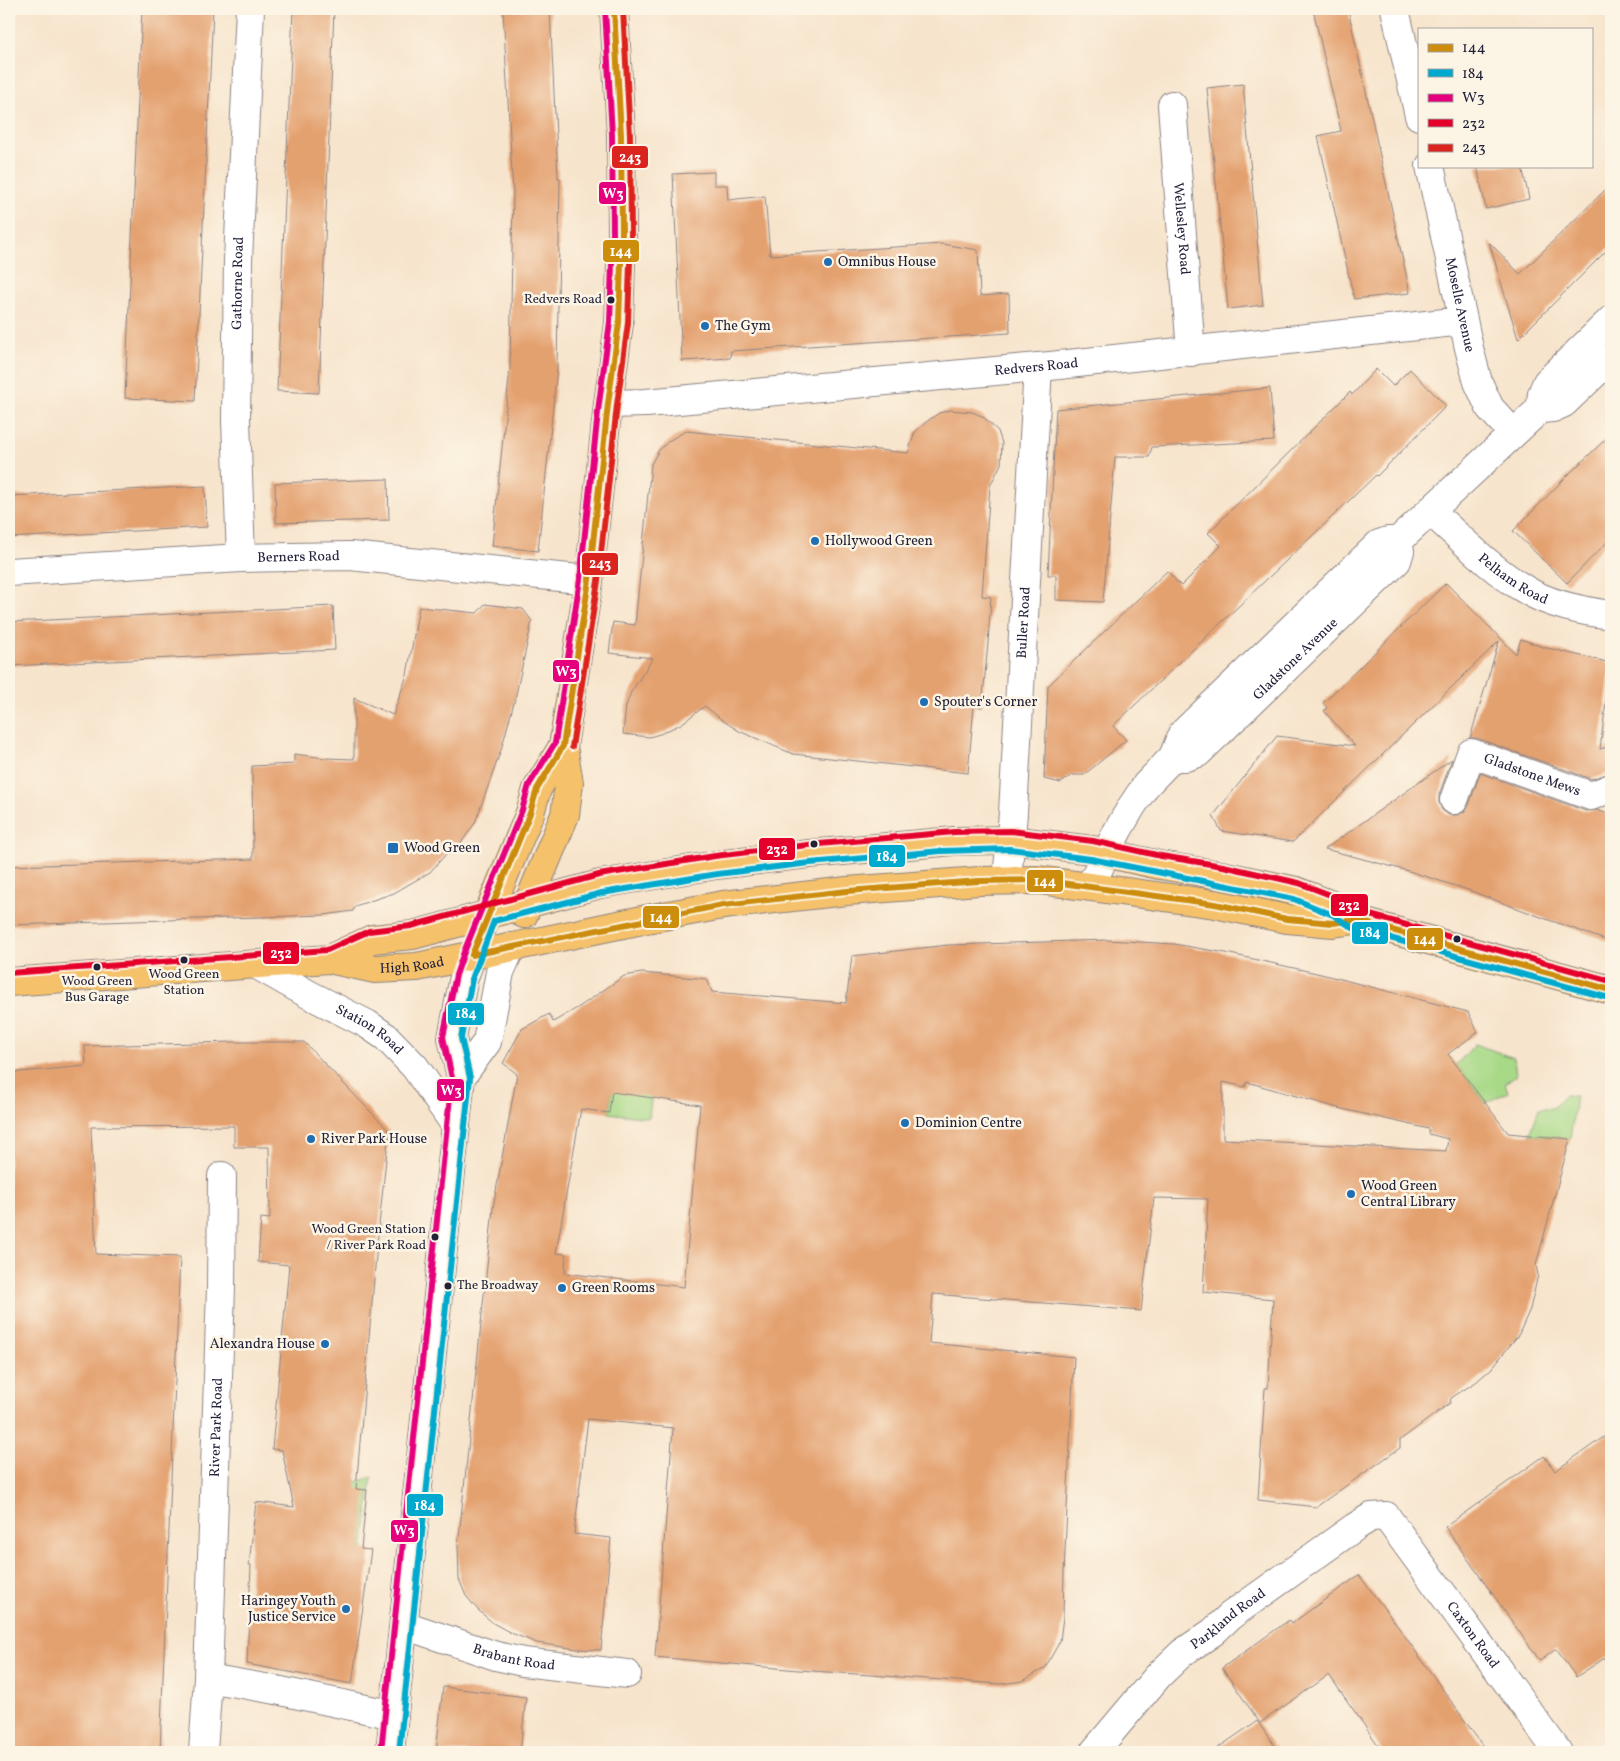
<svg xmlns="http://www.w3.org/2000/svg" width="1620" height="1761" viewBox="0 0 1620 1761" font-family="Vollkorn,serif">
  <style>
    .green { fill: #a8d987; stroke: #657e61 }
    .building { fill: #e4a170; fill-rule: evenodd }
    .lines { fill: none; stroke-linecap: round; stroke-linejoin: round }
    .minor-casing { stroke: #8c8384; stroke-width: 30 }
    .tertiary-casing { stroke: #8c8384; stroke-width: 30 }
    .primary-casing { stroke: #8c8384; stroke-width: 30 }
    .minor { stroke: #fff; stroke-width: 28 }
    .tertiary { stroke: #fff; stroke-width: 28 }
    .primary { stroke: #f5c16b; stroke-width: 28 }
    .bus-1-casing { stroke: #fcf5e5; stroke-width: 10 }
    .bus-2-casing { stroke: #fcf5e5; stroke-width: 10 }
    .bus-3-casing { stroke: #fcf5e5; stroke-width: 10 }
    .bus-4-casing { stroke: #fcf5e5; stroke-width: 10 }
    .bus-5-casing { stroke: #fcf5e5; stroke-width: 10 }
    .bus-1 { stroke: #cc8c0c; stroke-width: 6 }
    .bus-2 { stroke: #00a9ce; stroke-width: 6 }
    .bus-3 { stroke: #e5007d; stroke-width: 6 }
    .bus-4 { stroke: #e4002b; stroke-width: 6 }
    .bus-5 { stroke: #dc241f; stroke-width: 6 }
    .poi-dot { fill: #1f6fb2; stroke: #fcf5e5; stroke-width: 2 }
    .bus-dot { fill: #22223b; stroke: #fcf5e5; stroke-width: 2 }
    .labels { text-anchor: middle; dominant-baseline: central; stroke-width: 5; stroke-linejoin: round; paint-order: stroke }
    .bus-label { font-size: 13px; fill: #22223b; stroke: #fcf5e5; text-anchor: end }
    .street-label { font-size: 14px; fill: #22223b; stroke: #fcf5e5 }
    .poi-label { font-size: 14px; fill: #22223b; stroke: #fcf5e5; text-anchor: start }
    .line-badge { stroke: #fcf5e5; stroke-width: 2 }
    .badge-label { font-size: 14px; text-anchor: middle; font-weight: bold; fill: #fff }
  </style>
  <rect width="100%" height="100%" fill="#fcf5e5"/>
  <filter id="ink" filterUnits="userSpaceOnUse"><feTurbulence type="fractalNoise" baseFrequency=".02" numOctaves="2"/><feDisplacementMap in="SourceGraphic" scale="10" xChannelSelector="R" yChannelSelector="G"/><feConvolveMatrix kernelMatrix="1 2 1 2 8 2 1 2 1" color-interpolation-filters="sRGB"/></filter>
  <filter id="wash" filterUnits="userSpaceOnUse"><feTurbulence type="fractalNoise" baseFrequency=".0096" numOctaves="4" result="noise"/><feDisplacementMap in="SourceGraphic" scale="20" xChannelSelector="R" yChannelSelector="G"/><feGaussianBlur stdDeviation="1.12" result="paint"/><feColorMatrix in="noise" values="0 0 0 0 0 0 0 0 0 0 0 0 0 0 0 0 0 1.4 0 .05"/><feComposite in="paint" operator="in"/></filter>
  <g filter="url(#wash)">
    <rect width="100%" height="100%" fill="#f7e4cc"/>
    <g class="green">
      <polygon points="1475,1044 1514,1058 1516,1075 1505,1083 1508,1092 1486,1103 1456,1065"/>
      <polygon points="655,1068 649,1118 609,1113 613,1086"/>
      <polygon points="1565,1095 1576,1096 1570,1139 1530,1135 1539,1108 1553,1108"/>
      <polygon points="372,1477 363,1549 338,1545 351,1484"/>
    </g>
    <g id="blocks">
      <g class="building">
        <polygon points="142,9 213,9 195,401 125,398"/>
        <polygon points="293,9 334,9 319,393 277,391"/>
        <polygon points="503,9 550,9 558,178 560,178 557,368 538,551 492,546 510,368 513,193"/>
        <polygon points="1313,9 1348,9 1410,293 1354,299 1318,136 1341,131"/>
        <polygon points="1243,84 1263,305 1228,309 1207,88"/>
        <polygon points="1477,166 1522,166 1529,199 1486,209"/>
        <polygon points="714,172 714,185 727,185 728,200 765,196 770,255 942,244 978,250 980,296 1009,294 1010,333 731,351 730,358 682,361 673,174"/>
        <polygon points="1611,184 1611,246 1518,339 1489,242 1520,274"/>
        <polygon points="1376,369 1393,386 1410,369 1446,406 1377,476 1376,475 1113,726 1126,740 1084,775 1072,775 1061,783 1044,779 1048,686 1167,571 1181,586 1221,546 1208,533 1350,392 1352,395"/>
        <polygon points="1270,388 1274,441 1152,447 1149,457 1115,457 1103,602 1056,600 1056,575 1048,575 1056,409"/>
        <polygon points="950,410 972,412 982,416 998,431 1002,443 1001,464 990,486 982,596 991,597 988,643 982,707 974,706 968,773 793,754 739,731 722,720 705,706 681,724 660,734 649,737 623,734 626,706 631,692 653,658 609,653 613,622 635,625 651,464 659,450 670,440 686,431 908,453 915,432 926,422 939,413"/>
        <polygon points="1611,434 1611,538 1567,583 1513,531 1569,474"/>
        <polygon points="388,479 389,520 276,523 275,483"/>
        <polygon points="205,486 207,527 9,538 9,496"/>
        <polygon points="1446,583 1516,654 1521,639 1543,647 1611,663 1600,749 1611,746 1611,773 1591,779 1476,738 1470,738 1499,641 1293,842 1221,831 1213,816 1277,736 1355,746 1324,711 1327,708 1323,703"/>
        <polygon points="485,604 523,609 532,621 515,699 501,750 475,823 454,853 448,852 430,872 394,893 355,906 353,911 324,915 9,925 9,866 253,859 252,766 294,764 294,754 325,758 354,759 354,698 393,715 407,675 419,607 477,613"/>
        <polygon points="333,606 335,650 9,666 9,622"/>
        <polygon points="1452,759 1439,795 1439,802 1442,810 1449,815 1457,815 1464,812 1469,805 1480,773 1586,811 1597,810 1611,815 1611,942 1549,920 1468,890 1412,872 1325,849"/>
        <path d="M1107,940L1174,944L1226,953L1321,974L1468,1012L1478,1032L1448,1054L1508,1133L1570,1139L1536,1265L1538,1275L1530,1309L1519,1334L1492,1368L1476,1382L1451,1398L1450,1403L1400,1440V1448L1316,1507L1258,1500L1265,1388H1268L1273,1299L1203,1292L1208,1199L1154,1198L1141,1311L933,1294L929,1343L1074,1357L1064,1573L1063,1617L1060,1641L1045,1668L1023,1681L1000,1684L798,1670L655,1657L673,1428L588,1419L574,1534L611,1538L601,1650L577,1649L537,1643L511,1633L493,1623L478,1610L466,1596L459,1579L458,1546L493,1208L517,1074L503,1063L522,1029L549,1014L553,1022L579,1007L624,976L642,973L707,979L712,992L846,1003L852,956L948,945ZM1223,1082L1245,1087L1247,1082L1338,1108L1429,1129V1134L1448,1139L1446,1151L1223,1139ZM612,1092L700,1105L684,1287L565,1273L566,1254L556,1253L581,1109L609,1113Z"/>
        <polygon points="235,1042 304,1042 389,1131 377,1244 356,1489 367,1490 361,1549 371,1550 352,1684 247,1664 251,1565 249,1565 256,1502 294,1507 282,1450 272,1449 289,1265 258,1262 261,1218 270,1219 269,1147 234,1147 234,1126 91,1127 96,1254 180,1257 160,1752 9,1752 9,1073 86,1066 85,1046"/>
        <polygon points="1611,1432 1611,1654 1576,1677 1556,1649 1540,1661 1445,1527 1544,1456 1555,1471"/>
        <polygon points="1359,1575 1402,1632 1487,1752 1383,1752 1329,1675 1260,1723 1222,1668 1289,1620 1291,1624"/>
        <polygon points="443,1687 526,1697 520,1752 436,1752"/>
        <polygon points="1257,1721 1279,1752 1212,1752"/>
      </g>
    </g>
  </g>
  <g filter="url(#ink)">
    <use href="#blocks" fill-opacity="0" stroke="#8c8384" stroke-width="1"/>
    <g class="lines">
      <defs>
        <g id="minor">
          <polyline points="1395,9 1419,116"/>
          <path id="s1" d="M1172,105L1191,352"/>
          <path id="s2" d="M1430,166L1469,348L1478,382L1490,408L1513,433"/>
          <path id="s3" d="M608,404L646,403L1050,366L1463,321"/>
          <polyline points="1540,409 1542,394 1547,382 1611,320"/>
          <path id="s4" d="M1430,511C1461,538 1490,569 1526,590C1550,605 1583,611 1611,615"/>
          <path id="s5" d="M241,558L236,420L238,260L250,9"/>
          <path id="s6" d="M9,572L241,558L350,556L589,580"/>
          <path id="s7" d="M1173,757H1186L1198,753L1397,561L1400,551L1398,541"/>
          <path id="s8" d="M1454,800L1471,753L1591,796L1611,788"/>
          <path id="s9" d="M1007,880L1013,813L1038,367"/>
          <polyline points="1090,886 1118,830 1132,806 1146,785 1173,757 1182,734 1379,544 1388,541 1398,541 1540,409 1553,408 1564,403 1611,358"/>
          <path id="s10" d="M404,1625L496,1656L523,1662L627,1674"/>
          <polyline points="208,1678 276,1690 394,1715"/>
          <path id="s11" d="M203,1752L208,1678L221,1288L222,1176"/>
          <path id="s12" d="M1094,1752L1158,1676L1182,1653L1213,1632L1230,1616L1355,1527L1371,1517L1386,1516L1558,1752"/>
        </g>
        <g id="tertiary">
          <path id="s13" d="M257,965L308,994L367,1024L386,1037L415,1067L456,1126"/>
          <polyline points="461,1077 487,1042 500,972 511,947"/>
          <polyline points="390,1752 461,1077 452,1038 464,977 472,955"/>
        </g>
        <g id="primary">
          <polyline points="524,914 565,815 569,783 563,746 589,580 608,404 619,323 622,233 621,135 614,9"/>
          <polyline points="483,926 530,813 537,789 563,746"/>
          <polyline points="329,959 372,939 413,935 600,884 716,865 809,854 954,841 1010,840 1092,850 1159,865 1221,875 1296,891 1337,907 1355,920 1611,990"/>
          <path id="s14" d="M9,982L329,959L375,969L417,967L647,919L723,905L847,891L979,881L1039,880L1215,904L1287,919L1333,923L1355,920"/>
        </g>
      </defs>
      <use href="#minor" class="minor-casing"/>
      <use href="#tertiary" class="tertiary-casing"/>
      <use href="#primary" class="primary-casing"/>
      <use href="#minor" class="minor"/>
      <use href="#tertiary" class="tertiary"/>
      <use href="#primary" class="primary"/>
      <defs>
        <g id="bus-1">
          <polyline points="472,955 723,905 847,891 979,881 1039,880 1215,904 1287,919 1333,923 1355,920 1611,990"/>
          <polyline points="472,955 530,813 537,789 563,746 589,580 608,404 619,323 622,233 621,135 614,9"/>
        </g>
        <polyline id="bus-2" points="399,1752 470,1078 461,1038 472,979 494,921 602,893 717,874 810,863 941,851 1010,849 1091,859 1294,899 1333,915 1353,928 1609,998"/>
        <polyline id="bus-3" points="381,1751 452,1078 443,1037 456,975 464,952 522,810 529,785 555,743 580,579 599,403 610,322 613,233 612,135 605,9"/>
        <polyline id="bus-4" points="9,973 327,950 369,931 411,926 599,875 715,856 808,845 954,832 1011,831 1093,841 1161,856 1223,866 1299,883 1341,899 1359,912 1611,981"/>
        <polyline id="bus-5" points="572,747 598,581 617,405 628,323 631,233 630,135 623,9"/>
      </defs>
      <use href="#bus-1" class="bus-1-casing"/>
      <use href="#bus-2" class="bus-2-casing"/>
      <use href="#bus-3" class="bus-3-casing"/>
      <use href="#bus-4" class="bus-4-casing"/>
      <use href="#bus-5" class="bus-5-casing"/>
      <use href="#bus-1" class="bus-1"/>
      <use href="#bus-2" class="bus-2"/>
      <use href="#bus-3" class="bus-3"/>
      <use href="#bus-4" class="bus-4"/>
      <use href="#bus-5" class="bus-5"/>
    </g>
  </g>
  <g class="poi-dot">
    <circle cx="828" cy="262" r="5"/>
    <circle cx="705" cy="326" r="5"/>
    <circle cx="815" cy="541" r="5"/>
    <circle cx="924" cy="702" r="5"/>
    <rect x="387" y="842" width="12" height="12" rx="2.5"/>
    <circle cx="905" cy="1123" r="5"/>
    <circle cx="311" cy="1139" r="5"/>
    <circle cx="1351" cy="1194" r="5"/>
    <circle cx="562" cy="1288" r="5"/>
    <circle cx="325" cy="1344" r="5"/>
    <circle cx="346" cy="1609" r="5"/>
  </g>
  <g class="bus-dot">
    <circle cx="611" cy="300" r="4.5"/>
    <circle cx="814" cy="844" r="4.5"/>
    <circle cx="1457" cy="939" r="4.5"/>
    <circle cx="184" cy="960" r="4.5"/>
    <circle cx="97" cy="967" r="4.5"/>
    <circle cx="435" cy="1237" r="4.5"/>
    <circle cx="448" cy="1286" r="4.5"/>
  </g>
  <g class="labels">
    <g class="bus-label">
      <text x="602" y="300">Redvers Road</text>
      <text x="184" y="975" text-anchor="middle">Wood Green<tspan x="184" dy="16">Station</tspan></text>
      <text x="97" y="982" text-anchor="middle">Wood Green<tspan x="97" dy="16">Bus Garage</tspan></text>
      <text x="426" y="1230">Wood Green Station<tspan x="426" dy="16">/ River Park Road</tspan></text>
      <text x="457" y="1286" text-anchor="start">The Broadway</text>
    </g>
    <g class="street-label">
      <text stroke="none"><textPath href="#s1" startOffset="124">Wellesley Road</textPath></text>
      <text stroke="none"><textPath href="#s5" startOffset="275">Gathorne Road</textPath></text>
      <text stroke="none"><textPath href="#s2" startOffset="142">Moselle Avenue</textPath></text>
      <text stroke="none"><textPath href="#s3" startOffset="430">Redvers Road</textPath></text>
      <text stroke="none"><textPath href="#s6" startOffset="290">Berners Road</textPath></text>
      <text stroke="none"><textPath href="#s4" startOffset="108">Pelham Road</textPath></text>
      <text stroke="none"><textPath href="#s9" startOffset="258">Buller Road</textPath></text>
      <text stroke="none"><textPath href="#s7" startOffset="161">Gladstone Avenue</textPath></text>
      <text stroke="none"><textPath href="#s8" startOffset="115">Gladstone Mews</textPath></text>
      <text stroke="none"><textPath href="#s14" startOffset="405">High Road</textPath></text>
      <text stroke="none"><textPath href="#s13" startOffset="130">Station Road</textPath></text>
      <text stroke="none"><textPath href="#s11" startOffset="325">River Park Road</textPath></text>
      <text stroke="none"><textPath href="#s12" startOffset="190">Parkland Road</textPath></text>
      <text stroke="none"><textPath href="#s12" startOffset="528">Caxton Road</textPath></text>
      <text stroke="none"><textPath href="#s10" startOffset="115">Brabant Road</textPath></text>
    </g>
    <g class="poi-label">
      <text x="838" y="262">Omnibus House</text>
      <text x="715" y="326">The Gym</text>
      <text x="825" y="541">Hollywood Green</text>
      <text x="934" y="702">Spouter's Corner</text>
      <text x="404" y="848">Wood Green</text>
      <text x="915" y="1123">Dominion Centre</text>
      <text x="321" y="1139">River Park House</text>
      <text x="1361" y="1186">Wood Green<tspan x="1361" dy="16">Central Library</tspan></text>
      <text x="572" y="1288">Green Rooms</text>
      <text x="315" y="1344" text-anchor="end">Alexandra House</text>
      <text x="336" y="1601" text-anchor="end">Haringey Youth<tspan x="336" dy="16">Justice Service</tspan></text>
    </g>
  </g>
  <g class="line-badge">
    <rect x="611" y="145" width="38" height="24" rx="5" fill="#dc241f"/>
    <rect x="598" y="181" width="29" height="24" rx="5" fill="#e5007d"/>
    <rect x="602" y="239" width="38" height="24" rx="5" fill="#cc8c0c"/>
    <rect x="581" y="552" width="38" height="24" rx="5" fill="#dc241f"/>
    <rect x="552" y="659" width="28" height="24" rx="5" fill="#e5007d"/>
    <rect x="758" y="837" width="38" height="24" rx="5" fill="#e4002b"/>
    <rect x="868" y="844" width="38" height="24" rx="5" fill="#00a9ce"/>
    <rect x="1026" y="869" width="38" height="24" rx="5" fill="#cc8c0c"/>
    <rect x="1330" y="893" width="39" height="24" rx="5" fill="#e4002b"/>
    <rect x="642" y="905" width="38" height="24" rx="5" fill="#cc8c0c"/>
    <rect x="1351" y="921" width="38" height="24" rx="5" fill="#00a9ce"/>
    <rect x="1406" y="927" width="38" height="24" rx="5" fill="#cc8c0c"/>
    <rect x="262" y="941" width="38" height="24" rx="5" fill="#e4002b"/>
    <rect x="447" y="1002" width="38" height="24" rx="5" fill="#00a9ce"/>
    <rect x="436" y="1078" width="29" height="24" rx="5" fill="#e5007d"/>
    <rect x="406" y="1493" width="38" height="24" rx="5" fill="#00a9ce"/>
    <rect x="390" y="1519" width="29" height="24" rx="5" fill="#e5007d"/>
  </g>
  <g class="badge-label">
    <text x="630" y="162">243</text>
    <text x="613" y="198">W3</text>
    <text x="621" y="256">144</text>
    <text x="600" y="568">243</text>
    <text x="566" y="676">W3</text>
    <text x="777" y="854">232</text>
    <text x="887" y="861">184</text>
    <text x="1045" y="886">144</text>
    <text x="1349" y="910">232</text>
    <text x="661" y="922">144</text>
    <text x="1370" y="937">184</text>
    <text x="1425" y="944">144</text>
    <text x="281" y="958">232</text>
    <text x="466" y="1018">184</text>
    <text x="451" y="1095">W3</text>
    <text x="425" y="1510">184</text>
    <text x="404" y="1535">W3</text>
  </g>
  <rect width="1620" height="1761" fill="none" stroke="#fcf5e5" stroke-width="30"/>
  <rect x="1418" y="28" width="175" height="140" fill="#fcf5e5" stroke="#a5a1a1"/>
  <rect x="1428" y="44" width="25" height="8" fill="#cc8c0c" stroke="#a5a1a1"/>
  <text x="1462" y="52" font-size="15" fill="#22223b">144</text>
  <rect x="1428" y="69" width="25" height="8" fill="#00a9ce" stroke="#a5a1a1"/>
  <text x="1462" y="78" font-size="15" fill="#22223b">184</text>
  <rect x="1428" y="94" width="25" height="8" fill="#e5007d" stroke="#a5a1a1"/>
  <text x="1462" y="102" font-size="15" fill="#22223b">W3</text>
  <rect x="1428" y="119" width="25" height="8" fill="#e4002b" stroke="#a5a1a1"/>
  <text x="1462" y="128" font-size="15" fill="#22223b">232</text>
  <rect x="1428" y="144" width="25" height="8" fill="#dc241f" stroke="#a5a1a1"/>
  <text x="1462" y="152" font-size="15" fill="#22223b">243</text>
</svg>
